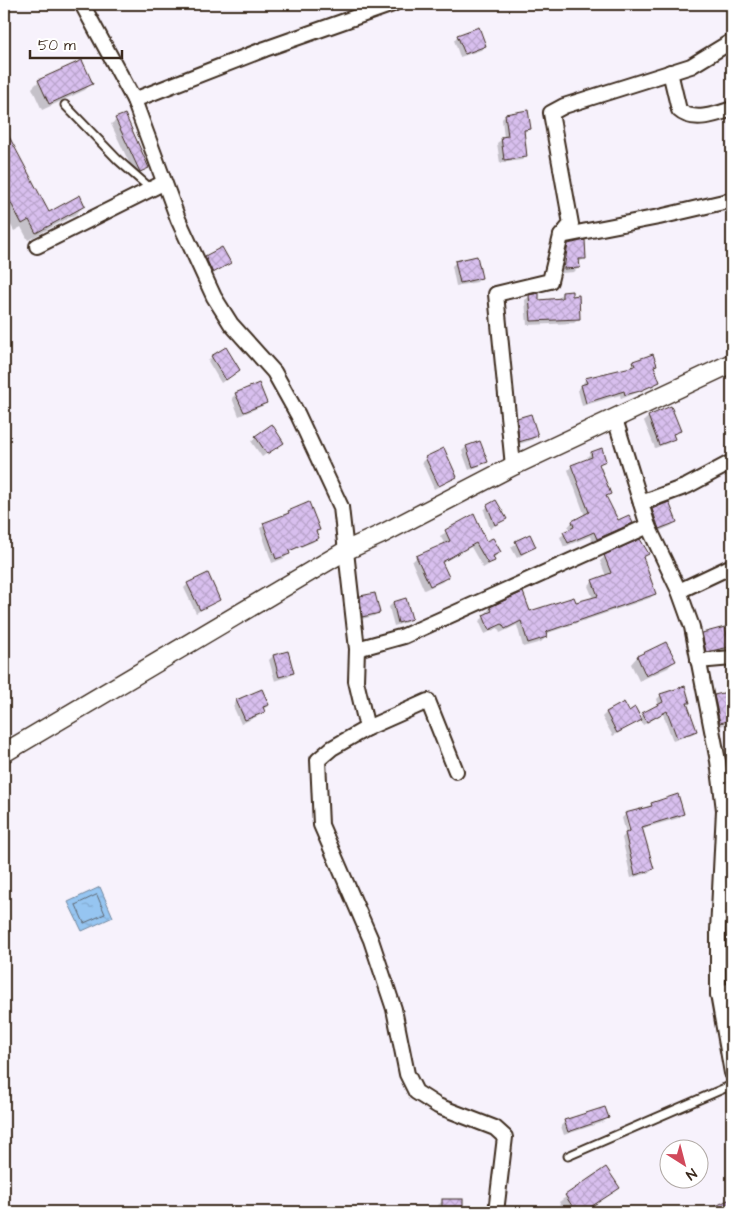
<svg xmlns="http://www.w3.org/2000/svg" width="736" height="1216" viewBox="0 0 736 1216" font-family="'Architects Daughter',sans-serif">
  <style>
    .water { fill: url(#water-ripples); stroke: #72879d }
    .shadow { fill: #0003 }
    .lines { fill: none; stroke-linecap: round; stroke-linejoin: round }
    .shore { stroke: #5f6872; stroke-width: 1 }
    .building { fill: url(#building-cross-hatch); stroke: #3b2a1e }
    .service-casing { stroke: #3b2a1e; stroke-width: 11 }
    .minor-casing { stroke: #3b2a1e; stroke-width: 18 }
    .tertiary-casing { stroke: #3b2a1e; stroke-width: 21 }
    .service { stroke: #fff; stroke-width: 7 }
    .minor { stroke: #fff; stroke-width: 14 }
    .tertiary { stroke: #fff; stroke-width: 18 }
  </style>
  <defs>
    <pattern id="water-ripples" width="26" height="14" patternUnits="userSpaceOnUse" patternTransform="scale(1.25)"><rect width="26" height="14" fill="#96c5f1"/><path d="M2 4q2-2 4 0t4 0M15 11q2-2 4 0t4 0" fill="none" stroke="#82a9ce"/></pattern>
    <pattern id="building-cross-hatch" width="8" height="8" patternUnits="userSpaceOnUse" patternTransform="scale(1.25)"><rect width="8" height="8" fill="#d8bfee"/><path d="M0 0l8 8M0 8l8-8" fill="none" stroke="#baa4cc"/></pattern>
  </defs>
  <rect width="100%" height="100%" fill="#f7f2fc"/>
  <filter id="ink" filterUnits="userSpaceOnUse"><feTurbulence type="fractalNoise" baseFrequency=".02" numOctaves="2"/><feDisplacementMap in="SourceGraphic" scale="10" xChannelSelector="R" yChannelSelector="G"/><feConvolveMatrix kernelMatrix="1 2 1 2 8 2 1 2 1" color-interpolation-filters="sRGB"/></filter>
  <g filter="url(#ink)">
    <polygon class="water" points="100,887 113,917 82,931 68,902"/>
    <g class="shadow">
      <polygon points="458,36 485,46 481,50 460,57 454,40"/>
      <polygon points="39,81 92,83 85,90 42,110 32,88"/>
      <polygon points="124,115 147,168 135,175 111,124"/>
      <polygon points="506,115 529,129 523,133 526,156 522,160 500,163 497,143 504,138 502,119"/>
      <polygon points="9,140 48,214 84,206 76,214 28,240 21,227 14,231 4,212 4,143"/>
      <polygon points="569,245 585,258 578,263 578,268 574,272 561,273 564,249"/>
      <polygon points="221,249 229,262 208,276 201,262"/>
      <polygon points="456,262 481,277 477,282 456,286 452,266"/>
      <polygon points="562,293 571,297 579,319 574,323 527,325 525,300 530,296 538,301 558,299"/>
      <polygon points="212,357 239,370 221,383 208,361"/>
      <polygon points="634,362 655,365 653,367 658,382 654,386 621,399 620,395 582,406 578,390 586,379 630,368"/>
      <polygon points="236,394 266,402 262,406 239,416 232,398"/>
      <polygon points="648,417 679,431 672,436 673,438 669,443 655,448 644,421"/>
      <polygon points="518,420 536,435 532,440 516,445 513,424"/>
      <polygon points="256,437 283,442 262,457 251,441"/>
      <polygon points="480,442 487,461 482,465 469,470 462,451 466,447"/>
      <polygon points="601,450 605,460 598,465 609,494 606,497 617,522 632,523 627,527 593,543 590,536 564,547 560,537 570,530 568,527 572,522 585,516 568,470 572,466 588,460 587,457 591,453"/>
      <polygon points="426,458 456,477 434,489 422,462"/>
      <polygon points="488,506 505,518 490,529 484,510"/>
      <polygon points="652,510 676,522 671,526 655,533 648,514"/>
      <polygon points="289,512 319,529 315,533 317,538 313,542 288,552 285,558 272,563 260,528"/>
      <polygon points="473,516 485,542 499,552 488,565 483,568 471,547 442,563 448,576 442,582 424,590 412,562 417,557 445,544 440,536"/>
      <polygon points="529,535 535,547 517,558 511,547"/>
      <polygon points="647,554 642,559 655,593 650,598 545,634 546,637 541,642 523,647 517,625 500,633 498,628 485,634 479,621 487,615 486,613 490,608 522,594 529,613 593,598 588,586 593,581 606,576 600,561 605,556"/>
      <polygon points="188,584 219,600 196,613 184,588"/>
      <polygon points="360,597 378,612 374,616 358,620 356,601"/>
      <polygon points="393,603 411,618 407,622 394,626 389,607"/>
      <polygon points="703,634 728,646 724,650 702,655 698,638"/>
      <polygon points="666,643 674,661 668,668 639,681 631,664 637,657"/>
      <polygon points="287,653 293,673 288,677 275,681 269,660 273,656"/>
      <polygon points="732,692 732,719 715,723 710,700 715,696"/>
      <polygon points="661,695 689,702 686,704 696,731 692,734 673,741 663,714 643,725 640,719 613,736 602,717 606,713 624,703 628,712 639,718 659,706 657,699"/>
      <polygon points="237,701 267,705 260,715 241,724 233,706"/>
      <polygon points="732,722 732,723 716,727 715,725"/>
      <polygon points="732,756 732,784 730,784 726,761"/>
      <polygon points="677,796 682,814 679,818 641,829 653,869 649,873 631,878 622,838 626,833 622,818 625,815 630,838 633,837 626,814"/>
      <polygon points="607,1118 603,1122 564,1135 561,1126 565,1121"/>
      <polygon points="606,1169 618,1188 585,1212 565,1212 559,1202"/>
      <polygon points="461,1200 462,1212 438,1212 438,1205 443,1201"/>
    </g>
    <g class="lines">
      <polygon class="shore" points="97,895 105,914 84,923 76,905"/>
    </g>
    <g class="building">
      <polygon points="479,27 486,46 465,54 457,35"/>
      <polygon points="82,60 93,84 49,104 38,80"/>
      <polygon points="528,110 531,129 524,130 527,157 504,160 501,137 508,136 505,114"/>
      <polygon points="125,114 149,168 140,172 115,118"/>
      <polygon points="4,127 49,212 80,195 85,206 36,233 29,220 22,224 4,190"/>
      <polygon points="585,240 586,259 579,259 580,268 564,269 568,244"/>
      <polygon points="222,247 231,263 213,273 205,256"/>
      <polygon points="477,256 482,278 460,283 455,261"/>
      <polygon points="572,291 572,296 579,295 580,319 531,321 529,295 539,293 539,300 562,298 562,292"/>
      <polygon points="226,347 240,370 226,380 211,356"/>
      <polygon points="653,354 657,365 654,366 660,382 640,391 625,395 624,391 586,403 581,385 587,383 585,378 635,366 633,361"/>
      <polygon points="259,383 267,403 244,412 235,393"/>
      <polygon points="671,406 681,431 673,434 675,439 659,445 648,416"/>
      <polygon points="531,414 538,436 519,442 517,418"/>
      <polygon points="272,424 284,443 267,454 255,436"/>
      <polygon points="480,441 488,462 473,467 466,446"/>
      <polygon points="444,448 457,477 439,486 425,457"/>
      <polygon points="602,448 606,461 599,464 611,494 606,496 618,520 629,515 633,523 597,539 594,532 568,543 563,532 574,527 572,521 589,512 571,465 592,457 591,452"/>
      <polygon points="496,500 507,519 495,525 487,505"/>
      <polygon points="309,502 320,530 316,531 319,538 289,551 290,554 276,559 263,523 289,513 288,511"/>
      <polygon points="669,502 677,522 659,529 652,509"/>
      <polygon points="474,514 486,541 493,538 501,552 493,556 495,561 488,564 476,543 442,562 449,577 430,586 416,556 450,541 445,530"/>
      <polygon points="530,534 536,547 521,554 515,541"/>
      <polygon points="640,539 649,554 643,557 656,594 546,632 547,637 528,643 521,621 505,629 502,624 489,630 483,615 492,611 490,607 523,592 530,611 574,597 576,602 598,596 592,580 611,573 604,555"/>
      <polygon points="208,573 220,600 200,610 187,583"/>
      <polygon points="375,593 380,613 362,617 360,596"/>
      <polygon points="406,598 412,619 398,623 393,602"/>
      <polygon points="725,627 730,647 706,652 702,633"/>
      <polygon points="666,642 676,661 646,676 637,656"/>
      <polygon points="288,651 294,673 279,677 273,655"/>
      <polygon points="685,686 690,703 687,703 697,731 677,738 667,711 647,722 642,713 663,702 660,694"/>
      <polygon points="262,689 269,705 263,707 265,712 245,720 236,700"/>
      <polygon points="732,691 732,720 720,723 714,695"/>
      <polygon points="624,702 629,711 635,707 642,720 617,733 606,712"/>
      <polygon points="678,794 684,814 642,827 654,869 635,875 625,833 630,831 625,813 652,806 651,803"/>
      <polygon points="605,1107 609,1118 568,1132 564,1120"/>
      <polygon points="606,1167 620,1188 583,1212 576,1212 565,1195"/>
      <polygon points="732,1198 732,1212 704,1212"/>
      <rect x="442" y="1199" width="21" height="13"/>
    </g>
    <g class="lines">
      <defs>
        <g id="service">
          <polyline points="65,105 118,160 151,189"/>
          <polyline points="568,1156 732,1085"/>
        </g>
        <g id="minor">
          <polyline points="82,4 134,100 178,219 214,297 231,324 274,372 298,415 341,507 357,649 356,681 367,728 332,748 318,760 321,825 371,940 394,1009 407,1074 416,1092 438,1106 495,1128 505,1137 496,1212"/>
          <path d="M670,72L679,110C693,123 717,114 732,109"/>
          <polyline points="134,100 265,49 393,4"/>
          <polyline points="561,236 659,217 732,200"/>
          <polyline points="37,246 163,183"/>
          <polyline points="615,419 648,526 679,591 692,627 718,761 724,810 718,931 718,994 732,1073"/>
          <polyline points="513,466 496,294 550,281 561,236 571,224 551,113 564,106 691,66 732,41"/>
          <polyline points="641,503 687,486 730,463"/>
          <polyline points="679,591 732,566"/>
          <polyline points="357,649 404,636 648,526"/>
          <polyline points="698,661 732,658"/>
          <polyline points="367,728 428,701 456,771"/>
          <polyline points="718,994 732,990"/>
        </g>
        <polyline id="tertiary" points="4,753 345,551 382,534 513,466 732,363"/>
      </defs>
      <use href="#service" class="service-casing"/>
      <use href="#minor" class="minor-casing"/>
      <use href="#tertiary" class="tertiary-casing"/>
      <use href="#service" class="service"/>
      <use href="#minor" class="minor"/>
      <use href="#tertiary" class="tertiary"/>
    </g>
  </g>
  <rect width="736" height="1216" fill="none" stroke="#fff" stroke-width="20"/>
  <rect x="10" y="10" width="716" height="1196" fill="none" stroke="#3b2a1e" stroke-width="2" filter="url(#ink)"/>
  <g transform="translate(684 1164) rotate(144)"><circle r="24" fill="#ffffff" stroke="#b1aaa5"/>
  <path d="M0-4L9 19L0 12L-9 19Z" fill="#d1495b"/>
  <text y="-8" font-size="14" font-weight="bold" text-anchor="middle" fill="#3b2a1e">N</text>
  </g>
  <path d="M30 50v8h92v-8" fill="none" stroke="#3b2a1e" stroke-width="2.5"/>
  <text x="38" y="50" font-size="15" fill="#3b2a1e" stroke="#ffffff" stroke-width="4" paint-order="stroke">50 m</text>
</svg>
